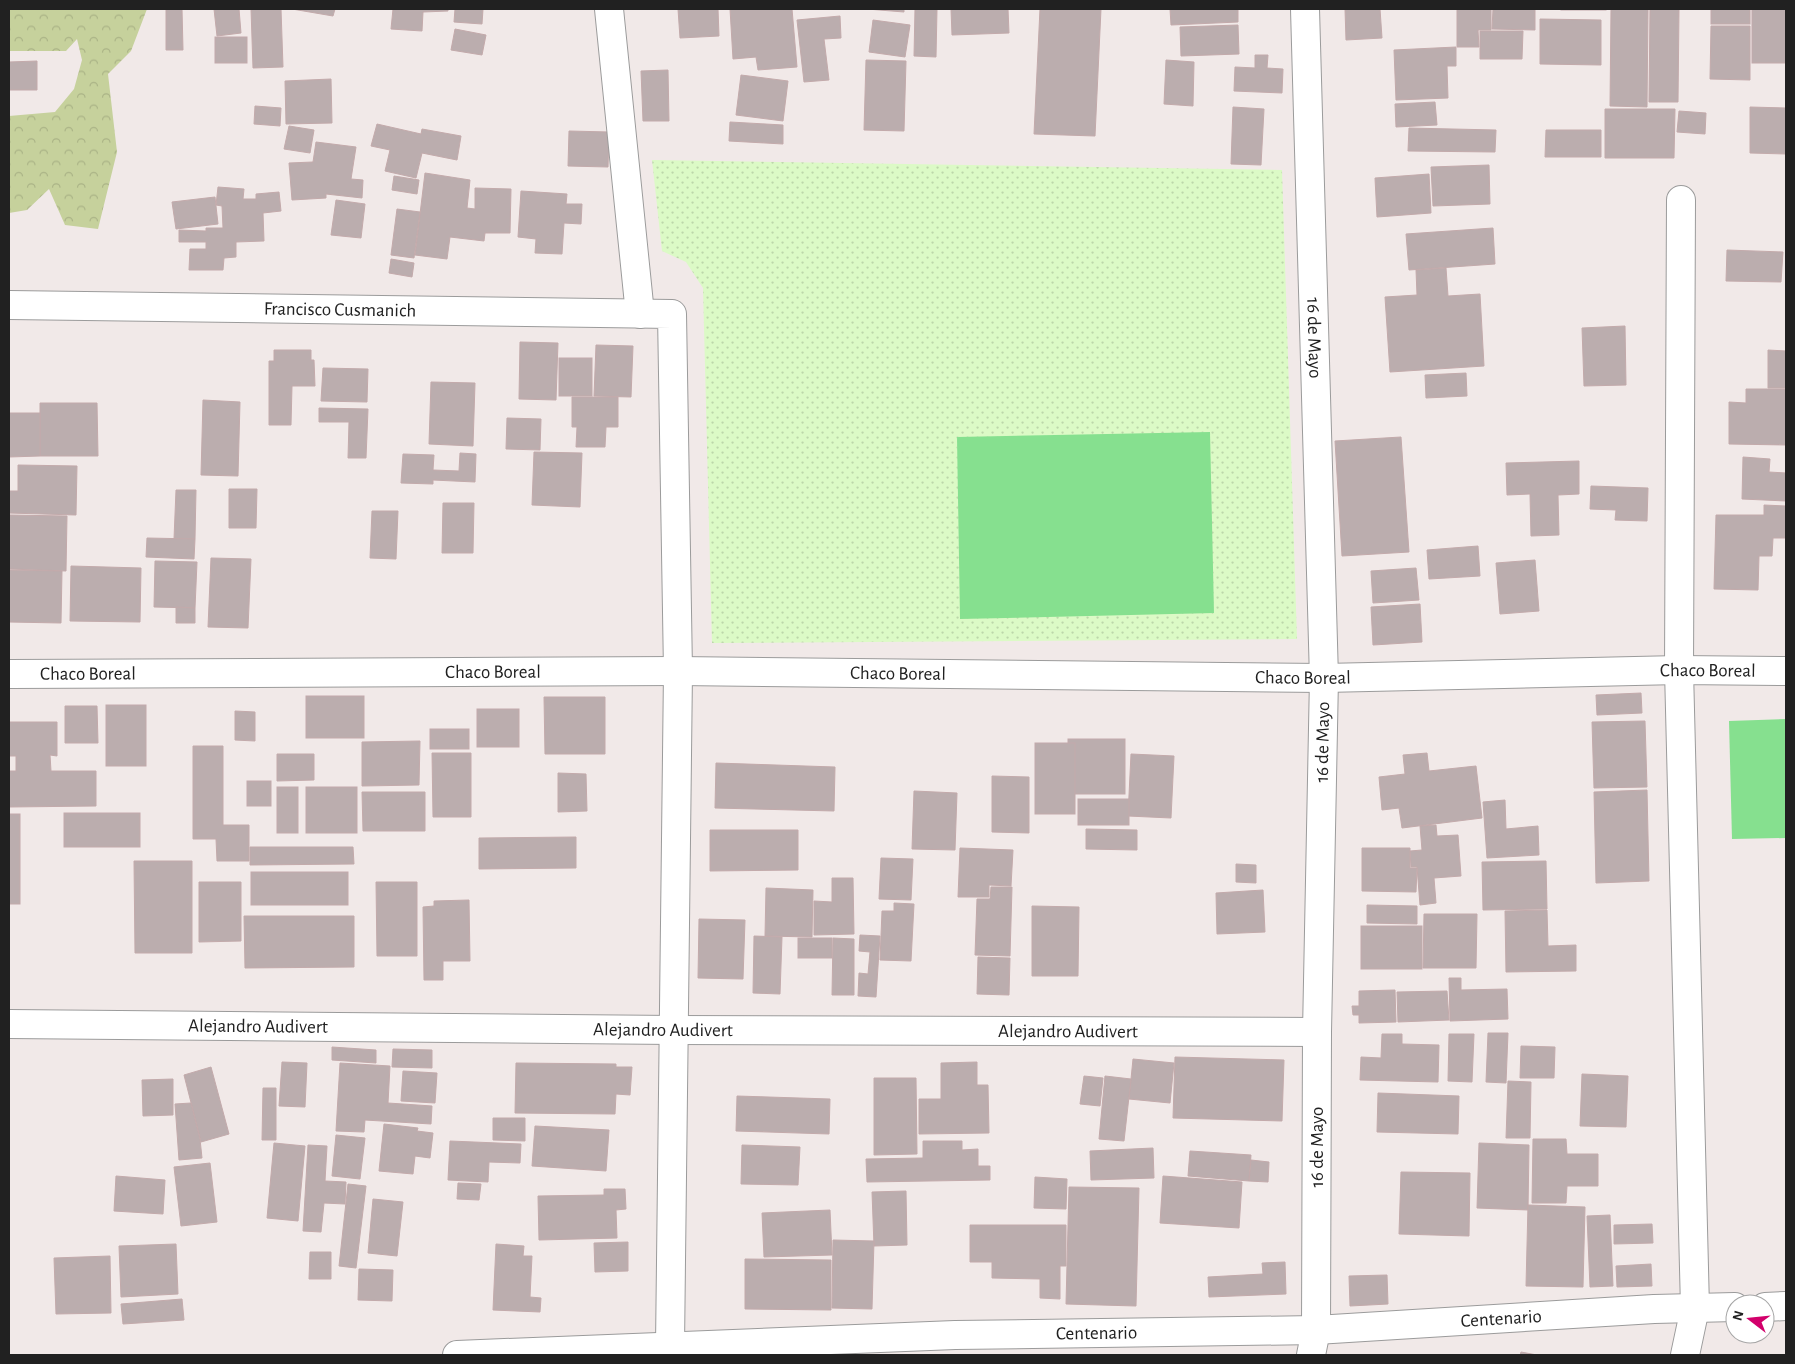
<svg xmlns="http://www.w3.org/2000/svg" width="1795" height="1364" viewBox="0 0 1795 1364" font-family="'Alegreya Sans',sans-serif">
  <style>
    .forest { fill: url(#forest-crowns) }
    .park { fill: url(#park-dots) }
    .pitch { fill: #86e08f }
    .building { fill: #bbadae; stroke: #c3aaab }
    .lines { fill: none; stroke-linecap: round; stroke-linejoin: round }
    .minor-casing { stroke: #9b9b9b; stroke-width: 30 }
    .minor { stroke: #fff; stroke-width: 28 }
    .labels { text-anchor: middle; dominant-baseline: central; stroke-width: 4.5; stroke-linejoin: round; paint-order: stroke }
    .street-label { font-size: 19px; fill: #212121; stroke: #fff }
  </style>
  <defs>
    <pattern id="forest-crowns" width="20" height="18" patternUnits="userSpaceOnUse" patternTransform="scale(1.25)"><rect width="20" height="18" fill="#c6d19c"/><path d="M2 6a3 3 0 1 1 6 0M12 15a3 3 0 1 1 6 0" fill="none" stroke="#aab386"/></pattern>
    <pattern id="park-dots" width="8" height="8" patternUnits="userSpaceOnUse" patternTransform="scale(1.25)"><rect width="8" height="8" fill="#dcfac6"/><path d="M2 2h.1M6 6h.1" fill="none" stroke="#bcd6aa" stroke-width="1.8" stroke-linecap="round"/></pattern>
  </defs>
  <rect width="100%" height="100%" fill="#f1e9e8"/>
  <polygon class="forest" points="9,9 147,9 131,51 108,74 117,152 98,229 65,225 49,189 27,210 9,213 9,116 55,112 74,89 82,60 77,39 66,51 9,51"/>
  <polygon class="park" points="652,160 1282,170 1297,639 712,643 703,288 686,262 662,251"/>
  <g class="pitch">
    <polygon points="1210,432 1214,613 960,619 957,437"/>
    <polygon points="1786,719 1786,838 1732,839 1729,721"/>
  </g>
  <g class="building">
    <polygon points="166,9 182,9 183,50 166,50"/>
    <polygon points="214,9 239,9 241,33 217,36"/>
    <polygon points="251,9 281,9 283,67 253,68"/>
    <polygon points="292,9 335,9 333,16"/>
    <polygon points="393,9 448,9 448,11 423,12 422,31 391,29"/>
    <polygon points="455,9 483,9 482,24 454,22"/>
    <polygon points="678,9 718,9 719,36 680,38"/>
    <polygon points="730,9 792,9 797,67 758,70 756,57 733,59"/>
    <polygon points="867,9 904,9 904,12"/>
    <polygon points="915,9 937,9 936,57 914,56"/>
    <polygon points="951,9 1008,9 1009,33 952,35"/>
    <polygon points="1040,9 1101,9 1095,136 1034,134"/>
    <polygon points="1170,9 1238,9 1238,22 1171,25"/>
    <polygon points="1345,9 1380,9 1382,38 1346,40"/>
    <polygon points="1457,9 1491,9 1491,30 1478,30 1479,47 1457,47"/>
    <polygon points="1493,9 1535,9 1535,30 1492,29"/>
    <rect x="1561" y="9" width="45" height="1"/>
    <polygon points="1611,9 1648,9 1647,107 1610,106"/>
    <polygon points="1650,9 1679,9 1678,102 1649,102"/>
    <rect x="1711" y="9" width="39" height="15"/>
    <rect x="1752" y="9" width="34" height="54"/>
    <polygon points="840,16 841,38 824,39 829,80 804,82 797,20"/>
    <polygon points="1540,19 1601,20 1601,65 1540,64"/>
    <polygon points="873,20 910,25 905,57 869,52"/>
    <polygon points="1238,25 1239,54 1181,56 1180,27"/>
    <polygon points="1711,26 1750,26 1750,80 1710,79"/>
    <polygon points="455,29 486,35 482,55 451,50"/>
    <polygon points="1480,31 1523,31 1522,59 1480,59"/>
    <rect x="215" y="37" width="32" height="26"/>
    <polygon points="1456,47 1456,66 1447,66 1448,98 1396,100 1394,50"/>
    <polygon points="1255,55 1268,55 1267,68 1283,69 1282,93 1234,91 1235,67 1255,68"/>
    <polygon points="866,60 906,61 904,131 864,130"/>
    <polygon points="1166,60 1194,62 1193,106 1164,104"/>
    <polygon points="37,61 37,90 9,90 9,62"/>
    <polygon points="668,70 669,121 643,121 641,71"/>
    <polygon points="741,75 788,81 783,121 736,115"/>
    <polygon points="331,79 332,123 286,124 285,81"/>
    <polygon points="1435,102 1437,125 1396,127 1395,104"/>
    <polygon points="255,106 281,108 280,126 254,124"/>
    <polygon points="1233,107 1264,109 1261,165 1231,164"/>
    <polygon points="1750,107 1786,108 1786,154 1750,153"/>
    <polygon points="1605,109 1675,109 1674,158 1605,158"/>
    <polygon points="1679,111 1706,113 1705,134 1677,132"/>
    <polygon points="730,122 783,125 783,144 729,141"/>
    <polygon points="377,124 421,134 422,129 461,136 457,160 422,153 416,178 385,171 390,150 371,146"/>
    <polygon points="289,126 314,130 310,153 284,149"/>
    <polygon points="1409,128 1496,130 1495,152 1408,151"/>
    <polygon points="1546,130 1601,130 1601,157 1545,157"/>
    <polygon points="569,131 609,132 608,167 568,166"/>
    <polygon points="316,142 356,147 351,179 363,180 362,198 326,194 326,198 292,200 289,163 313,162"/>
    <polygon points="1489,165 1490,204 1433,206 1431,167"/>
    <polygon points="425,173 470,180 467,208 475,209 475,188 511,189 510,233 485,233 484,241 450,237 447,259 415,255"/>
    <polygon points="1429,174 1431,213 1377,217 1375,178"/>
    <polygon points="394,176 419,180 417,194 392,190"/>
    <polygon points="218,187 244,189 243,199 256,199 256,194 279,192 281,211 263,213 264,241 236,242 236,257 224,258 223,270 189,270 190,249 206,249 206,242 179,242 179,230 206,231 206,228 223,228 222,206 216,205"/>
    <polygon points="521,191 567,194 566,204 582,204 581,224 564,223 562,254 535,253 536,239 518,237"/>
    <polygon points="215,197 218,224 176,229 172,202"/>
    <polygon points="336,200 365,204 361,238 331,235"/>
    <polygon points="397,209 420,212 414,258 391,255"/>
    <polygon points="1493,228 1495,264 1409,270 1406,234"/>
    <polygon points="1727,250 1783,252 1781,282 1726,281"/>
    <polygon points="391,259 414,263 412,277 389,273"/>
    <polygon points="1446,268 1448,296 1480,294 1484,366 1390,372 1385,297 1417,295 1416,270"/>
    <polygon points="1625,326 1626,385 1584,386 1582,328"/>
    <polygon points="520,342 558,343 556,400 519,399"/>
    <polygon points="596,345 633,346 631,397 594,396"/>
    <polygon points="274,350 311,350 311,360 314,360 315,386 292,386 291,425 269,425 269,361 274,361"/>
    <polygon points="1768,350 1786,351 1786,388 1768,388"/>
    <rect x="559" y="358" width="33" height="38"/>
    <polygon points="323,368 368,369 367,402 321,401"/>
    <polygon points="1466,373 1467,396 1426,398 1425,375"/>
    <polygon points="431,382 475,383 473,446 429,444"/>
    <polygon points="1746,389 1786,389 1786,445 1729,444 1729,402 1746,403"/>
    <polygon points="572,397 618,397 618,427 606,427 605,447 576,447 577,427 572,427"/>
    <polygon points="203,400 240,402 238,476 201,475"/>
    <polygon points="40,403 97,403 98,456 40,456"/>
    <polygon points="319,408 368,409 366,458 348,458 349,422 319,422"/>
    <polygon points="9,413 40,413 40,456 9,457"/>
    <polygon points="507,418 541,419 540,450 506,449"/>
    <polygon points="1401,437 1409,552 1342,556 1335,441"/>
    <polygon points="534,452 582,453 580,507 532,505"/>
    <polygon points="460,453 476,454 475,482 433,480 433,484 401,483 403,454 434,455 433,470 459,471"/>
    <polygon points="1743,457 1770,459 1769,472 1786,473 1786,501 1742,499"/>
    <polygon points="1579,461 1579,494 1558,495 1559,535 1531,536 1530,494 1507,495 1506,463"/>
    <polygon points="18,465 77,466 76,515 9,513 9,491 18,491"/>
    <polygon points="1591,486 1648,488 1647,521 1615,520 1616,510 1590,509"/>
    <polygon points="229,489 257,489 256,528 229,528"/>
    <polygon points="176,490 196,490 195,539 174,539"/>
    <polygon points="443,503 474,503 473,553 442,553"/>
    <polygon points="1764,505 1786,506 1786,538 1773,538 1772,556 1759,556 1758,590 1714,589 1716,515 1764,515"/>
    <polygon points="372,511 398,511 396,559 370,558"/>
    <polygon points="9,515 67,516 66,571 9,569"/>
    <polygon points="147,538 195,539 194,559 146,557"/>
    <polygon points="1478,546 1480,576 1429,579 1427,550"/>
    <polygon points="211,558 251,559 248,628 208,627"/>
    <polygon points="1535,560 1539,611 1500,614 1496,563"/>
    <polygon points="155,561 197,562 195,608 154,607"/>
    <polygon points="71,566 141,568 140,622 70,621"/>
    <polygon points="1416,568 1419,600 1373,603 1371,571"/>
    <polygon points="9,570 62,571 61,623 9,622"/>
    <polygon points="1420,604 1422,642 1373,645 1371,607"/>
    <polygon points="176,607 195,608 195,623 176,623"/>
    <polygon points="1641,693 1642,713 1597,715 1596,695"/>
    <rect x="306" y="696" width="58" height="42"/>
    <polygon points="544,697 605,697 605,754 545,754"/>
    <rect x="106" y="705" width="40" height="61"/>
    <polygon points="65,706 97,706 98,743 65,743"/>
    <rect x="477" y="709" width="42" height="38"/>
    <polygon points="235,711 255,712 255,741 235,740"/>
    <polygon points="1645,721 1647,787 1594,788 1592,722"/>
    <polygon points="9,722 57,722 57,756 50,755 51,771 96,771 96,806 9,807 9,771 16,771 16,756 9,756"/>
    <rect x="430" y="729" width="39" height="20"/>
    <rect x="1068" y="739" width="57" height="55"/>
    <polygon points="420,741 419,785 362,786 362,742"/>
    <rect x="1035" y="743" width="40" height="71"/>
    <polygon points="193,746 223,746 223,825 249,825 249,861 217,861 216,839 193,839"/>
    <polygon points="432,753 471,753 471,817 433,817"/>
    <polygon points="1427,753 1429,771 1476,766 1482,818 1402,828 1399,808 1382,810 1379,777 1405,774 1403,755"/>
    <polygon points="277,754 314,754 314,780 277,781"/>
    <polygon points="1131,754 1174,756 1171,818 1128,816"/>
    <polygon points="716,763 835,767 834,811 715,808"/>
    <polygon points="558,773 586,774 587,811 558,812"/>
    <polygon points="992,776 1029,777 1029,833 992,832"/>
    <rect x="247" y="781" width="24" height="25"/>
    <rect x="277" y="787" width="21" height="46"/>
    <rect x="306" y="787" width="51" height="46"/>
    <polygon points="1647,790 1649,881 1596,883 1594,792"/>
    <polygon points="914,791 957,793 955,850 912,849"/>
    <polygon points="362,792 425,792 425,831 363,831"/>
    <rect x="1078" y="799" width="51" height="26"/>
    <polygon points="1505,800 1506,829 1538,826 1539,855 1487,858 1483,802"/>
    <rect x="64" y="813" width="76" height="34"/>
    <rect x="9" y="814" width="11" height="90"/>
    <polygon points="1436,825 1437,836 1458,835 1461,876 1434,878 1436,903 1420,905 1417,867 1411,867 1410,851 1422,850 1420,826"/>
    <polygon points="1086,829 1137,830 1137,850 1086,849"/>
    <polygon points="710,830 798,830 798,870 710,871"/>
    <polygon points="576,837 576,868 479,869 479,838"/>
    <polygon points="250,847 353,847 354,864 250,865"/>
    <polygon points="960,848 1013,850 1011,886 989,885 989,897 958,897"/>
    <polygon points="1362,848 1410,848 1410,868 1417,868 1416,892 1362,891"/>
    <polygon points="881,858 913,859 911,900 879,899"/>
    <polygon points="134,861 192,861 192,953 135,953"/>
    <polygon points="1546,861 1547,909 1483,910 1482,862"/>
    <polygon points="1236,864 1256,865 1256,883 1236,882"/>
    <rect x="251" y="872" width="97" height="33"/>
    <polygon points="832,878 853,878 854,934 814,935 814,901 832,902"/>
    <polygon points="199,882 241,882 241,941 199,942"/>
    <polygon points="376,882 417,882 417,956 377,956"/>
    <polygon points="991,887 1012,887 1010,956 975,955 977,899 990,899"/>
    <polygon points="766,888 813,890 812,937 765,936"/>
    <polygon points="1263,890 1265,932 1217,934 1216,893"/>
    <polygon points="469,900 470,961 443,961 443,980 424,980 423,907 434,906 434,901"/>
    <polygon points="894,903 914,904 911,961 880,960 882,911 894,911"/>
    <polygon points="1367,905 1417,906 1417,924 1367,923"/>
    <polygon points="1032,906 1079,907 1078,976 1032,976"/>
    <polygon points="1547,910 1548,946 1576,945 1576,971 1506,972 1505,911"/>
    <polygon points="1424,914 1477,914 1476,968 1423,968"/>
    <polygon points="244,916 354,916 354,967 245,968"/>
    <polygon points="699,919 745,920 743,979 698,978"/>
    <rect x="1361" y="926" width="61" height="43"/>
    <polygon points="860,935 880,936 876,997 858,996 859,973 868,974 870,952 859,951"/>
    <polygon points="754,936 782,937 780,994 753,993"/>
    <rect x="798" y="938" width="34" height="20"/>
    <polygon points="833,938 854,939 854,995 832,995"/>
    <polygon points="978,957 1010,958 1009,995 977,994"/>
    <polygon points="1449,978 1461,978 1461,990 1507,989 1508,1019 1450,1021"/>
    <polygon points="1395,990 1396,1022 1359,1023 1359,1015 1353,1015 1352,1006 1359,1006 1359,991"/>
    <polygon points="1447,991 1449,1020 1398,1022 1397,992"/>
    <polygon points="1488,1033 1508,1033 1506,1083 1486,1082"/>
    <polygon points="1382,1034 1402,1034 1402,1044 1439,1045 1438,1082 1360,1080 1361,1057 1381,1058"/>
    <polygon points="1449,1034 1474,1034 1472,1082 1448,1081"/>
    <polygon points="1521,1046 1555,1047 1554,1078 1520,1078"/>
    <polygon points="332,1047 376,1050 376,1063 332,1060"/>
    <polygon points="393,1049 432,1050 432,1068 392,1067"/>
    <polygon points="1175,1057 1284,1060 1282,1121 1173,1118"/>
    <polygon points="1133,1059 1174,1063 1170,1103 1129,1099"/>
    <polygon points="282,1062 307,1063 305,1107 279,1106"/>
    <polygon points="977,1062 977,1085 988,1085 989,1133 919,1134 919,1099 941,1099 941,1063"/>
    <polygon points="340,1063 390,1066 388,1103 432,1106 431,1124 365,1120 364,1132 336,1131"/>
    <polygon points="516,1063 616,1064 616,1067 632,1067 630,1095 616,1094 615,1114 515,1113"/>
    <polygon points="211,1067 229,1134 201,1142 184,1075"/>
    <polygon points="403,1071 437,1073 435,1103 401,1101"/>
    <polygon points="1582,1074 1628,1076 1626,1127 1580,1126"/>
    <polygon points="1084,1076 1103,1078 1100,1106 1080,1104"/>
    <polygon points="1105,1076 1131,1079 1124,1141 1099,1139"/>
    <polygon points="874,1078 916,1078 917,1154 874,1155"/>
    <polygon points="173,1079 173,1115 143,1116 142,1080"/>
    <polygon points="1508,1081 1531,1082 1530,1138 1506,1138"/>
    <polygon points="263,1088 276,1088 276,1140 262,1140"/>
    <polygon points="1378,1093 1459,1096 1458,1134 1377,1132"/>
    <polygon points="737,1096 830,1099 829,1134 736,1131"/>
    <polygon points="191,1103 200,1139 202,1158 179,1160 175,1104"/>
    <polygon points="493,1118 525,1118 525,1141 493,1140"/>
    <polygon points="384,1124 418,1128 417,1131 433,1133 430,1158 415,1156 413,1174 379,1171"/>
    <polygon points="535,1126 609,1130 606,1171 532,1166"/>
    <polygon points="336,1135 365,1138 360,1179 332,1176"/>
    <polygon points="1533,1139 1566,1139 1567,1154 1598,1154 1598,1186 1567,1186 1566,1203 1532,1203"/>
    <polygon points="450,1141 521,1144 520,1163 489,1162 488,1182 448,1180"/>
    <polygon points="923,1141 962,1141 962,1150 978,1149 978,1166 990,1166 990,1180 867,1182 866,1159 923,1158"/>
    <polygon points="274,1143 305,1146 298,1221 267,1218"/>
    <polygon points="1479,1143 1529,1145 1528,1210 1477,1208"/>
    <polygon points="308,1145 327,1146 325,1181 346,1182 345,1204 324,1203 321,1232 303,1231"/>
    <polygon points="742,1145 800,1147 798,1185 741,1184"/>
    <polygon points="1153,1148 1154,1178 1091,1180 1090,1151"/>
    <polygon points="1190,1151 1251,1155 1249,1181 1188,1176"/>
    <polygon points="1251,1160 1269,1162 1268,1182 1249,1181"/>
    <polygon points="210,1163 217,1222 181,1226 174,1167"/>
    <polygon points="1401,1172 1470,1173 1469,1236 1399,1234"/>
    <polygon points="116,1176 165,1180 163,1214 114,1211"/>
    <polygon points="1163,1176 1242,1182 1239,1228 1160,1223"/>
    <polygon points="1035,1177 1067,1179 1066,1209 1034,1208"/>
    <polygon points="458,1183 481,1184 479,1200 457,1199"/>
    <polygon points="348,1184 366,1186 356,1268 339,1266"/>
    <polygon points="1069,1187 1139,1188 1136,1306 1066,1304"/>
    <polygon points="604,1189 625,1189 626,1209 616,1210 617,1238 539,1240 538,1196 604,1195"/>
    <polygon points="906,1191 907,1245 874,1246 872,1192"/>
    <polygon points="373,1199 403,1202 397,1256 368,1253"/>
    <polygon points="1528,1205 1585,1207 1583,1287 1526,1286"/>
    <polygon points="830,1210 832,1255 764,1257 762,1213"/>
    <polygon points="1610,1215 1613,1286 1590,1287 1587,1216"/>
    <polygon points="1652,1224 1653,1243 1614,1244 1614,1225"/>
    <polygon points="970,1225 1066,1225 1066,1266 1060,1266 1060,1299 1040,1298 1040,1279 992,1278 992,1262 970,1262"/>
    <polygon points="833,1240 874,1241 872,1309 832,1308"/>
    <polygon points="628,1242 628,1271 595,1272 594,1243"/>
    <polygon points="176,1244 178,1294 121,1297 119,1246"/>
    <polygon points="496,1244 524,1246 523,1256 532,1256 530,1297 541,1298 540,1312 493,1310"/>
    <polygon points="310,1252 331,1252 331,1279 309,1279"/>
    <polygon points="110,1256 111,1313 56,1314 54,1258"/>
    <polygon points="745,1259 831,1260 831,1310 745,1309"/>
    <polygon points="1285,1262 1286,1294 1209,1297 1208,1277 1263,1274 1262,1263"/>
    <polygon points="1651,1264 1652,1286 1617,1287 1616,1266"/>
    <polygon points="359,1269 393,1270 392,1301 358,1300"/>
    <polygon points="1387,1275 1388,1304 1350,1306 1349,1276"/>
    <polygon points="182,1299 184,1320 123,1324 121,1304"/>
    <polygon points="1521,1352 1537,1355 1520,1355"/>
  </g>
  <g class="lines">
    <defs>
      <g id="minor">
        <polyline points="609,9 640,314"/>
        <path id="s1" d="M1305,9L1324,678L1317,1032L1316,1330L1311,1355"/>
        <polyline points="1681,200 1679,670 1695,1308 1685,1355"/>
        <path id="s2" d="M9,305L672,314L678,671L670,1346"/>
        <path id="s3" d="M9,674L678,671L1324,678L1679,670L1786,671"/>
        <path id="s4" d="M9,1024L674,1030L1317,1032"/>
        <polyline points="1765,1307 1786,1306"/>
        <path id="s5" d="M457,1355L955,1335L1316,1330L1654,1309L1735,1307"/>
      </g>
    </defs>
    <use href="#minor" class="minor-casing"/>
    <use href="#minor" class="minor"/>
  </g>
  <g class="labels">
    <g class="street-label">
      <text stroke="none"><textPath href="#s2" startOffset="331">Francisco Cusmanich</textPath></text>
      <text stroke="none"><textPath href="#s1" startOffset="329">16 de Mayo</textPath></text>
      <text stroke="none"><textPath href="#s3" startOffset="1699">Chaco Boreal</textPath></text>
      <text stroke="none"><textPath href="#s3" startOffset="484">Chaco Boreal</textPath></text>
      <text stroke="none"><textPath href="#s3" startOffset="889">Chaco Boreal</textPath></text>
      <text stroke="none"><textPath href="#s3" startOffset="79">Chaco Boreal</textPath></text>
      <text stroke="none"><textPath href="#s3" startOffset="1294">Chaco Boreal</textPath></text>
      <text transform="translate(1323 742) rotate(-89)">16 de Mayo</text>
      <text stroke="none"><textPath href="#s4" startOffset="249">Alejandro Audivert</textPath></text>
      <text stroke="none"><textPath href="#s4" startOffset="654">Alejandro Audivert</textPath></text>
      <text stroke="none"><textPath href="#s4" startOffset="1059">Alejandro Audivert</textPath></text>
      <text transform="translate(1317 1147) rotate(-90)">16 de Mayo</text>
      <text stroke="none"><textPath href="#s5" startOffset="1045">Centenario</textPath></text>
      <text stroke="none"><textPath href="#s5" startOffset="640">Centenario</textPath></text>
    </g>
  </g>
  <rect width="1795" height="1364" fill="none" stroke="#212121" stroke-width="20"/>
  <g transform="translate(1750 1319) rotate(286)"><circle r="24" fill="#ffffff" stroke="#a6a6a6"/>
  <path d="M0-4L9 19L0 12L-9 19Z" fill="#d2006b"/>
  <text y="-8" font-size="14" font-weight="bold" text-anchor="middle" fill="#212121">N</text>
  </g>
</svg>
